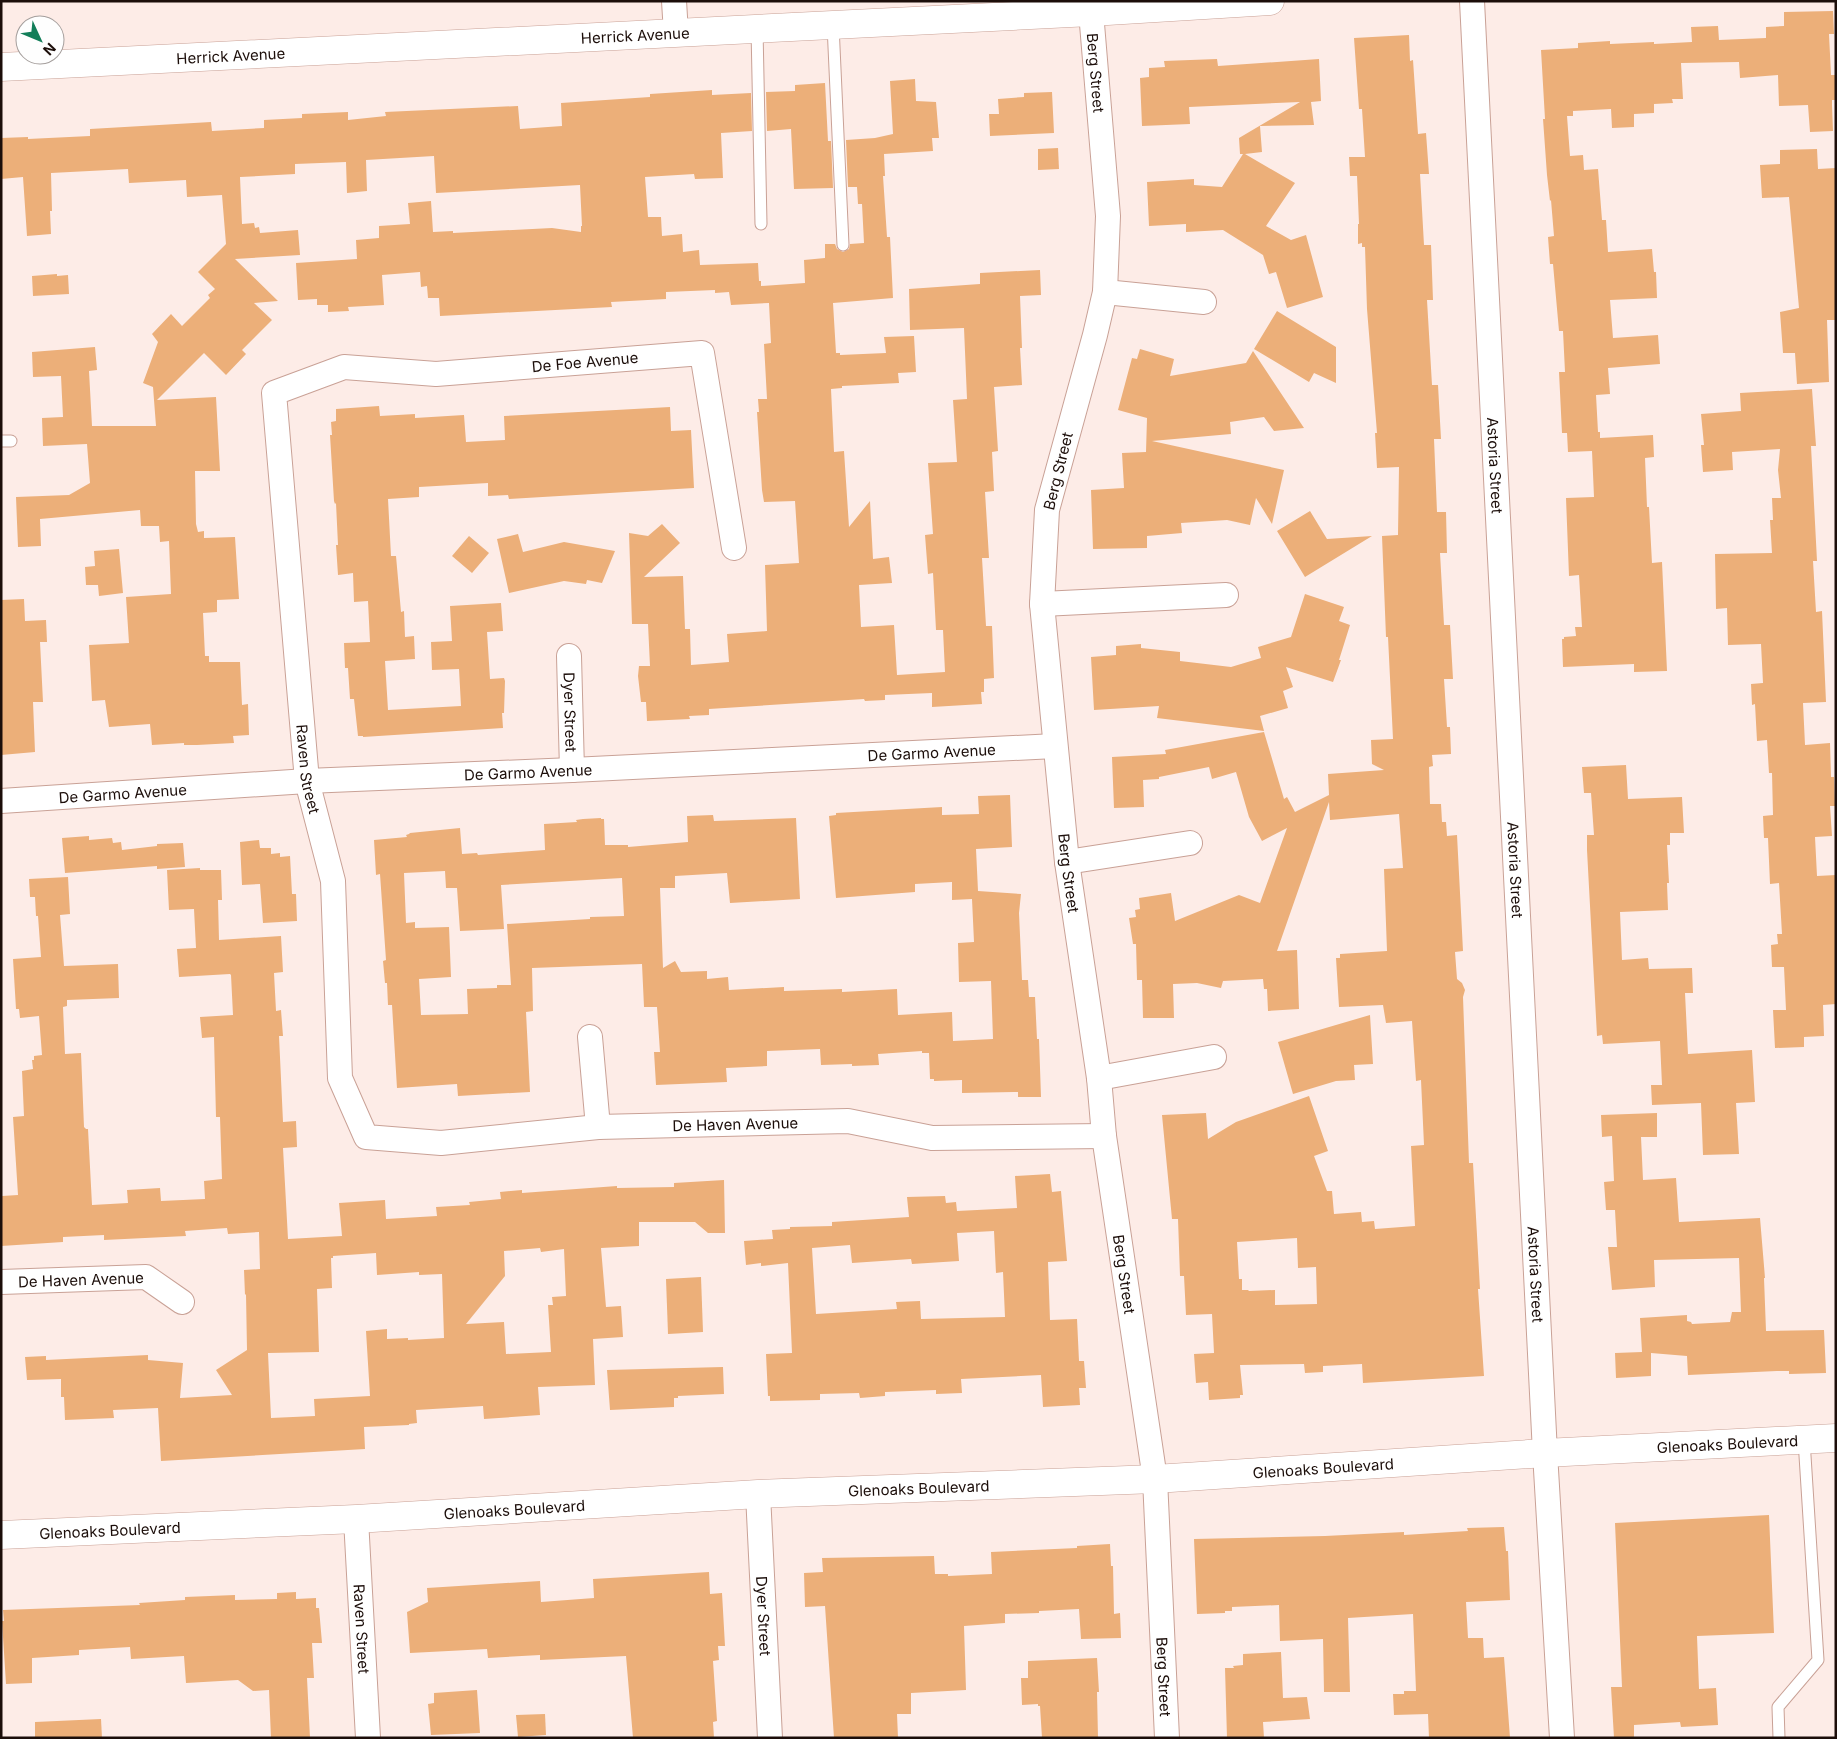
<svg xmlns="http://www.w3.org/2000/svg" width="1837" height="1739" viewBox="0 0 1837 1739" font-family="Inter,sans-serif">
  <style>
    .building { fill: #ecaf79; fill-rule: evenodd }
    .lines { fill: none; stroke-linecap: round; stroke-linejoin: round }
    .service-casing { stroke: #c9a196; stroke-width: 13 }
    .minor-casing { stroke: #c9a196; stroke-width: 26 }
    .tertiary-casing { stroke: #c9a196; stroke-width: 29 }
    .secondary-casing { stroke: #c9a196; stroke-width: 29 }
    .service { stroke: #fff; stroke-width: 11 }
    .minor { stroke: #fff; stroke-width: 24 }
    .tertiary { stroke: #fff; stroke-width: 28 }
    .secondary { stroke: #fff; stroke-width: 28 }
    .labels { text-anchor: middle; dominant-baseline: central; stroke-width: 4; stroke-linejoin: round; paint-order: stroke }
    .street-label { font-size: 15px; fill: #1c0e0a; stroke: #fefefe }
  </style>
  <rect width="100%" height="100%" fill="#fdece7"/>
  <g class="building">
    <polygon points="1833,11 1834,34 1829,34 1831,75 1836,75 1836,100 1832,100 1832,105 1833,131 1810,132 1808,105 1779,106 1778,75 1740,78 1739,62 1681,63 1683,99 1672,99 1673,103 1654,104 1654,113 1634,114 1634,127 1612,128 1611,109 1573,111 1573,116 1567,116 1570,156 1583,155 1584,170 1598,169 1602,220 1606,220 1608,252 1652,249 1654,272 1656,272 1657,298 1610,300 1613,338 1658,335 1660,364 1608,368 1610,394 1596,395 1598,432 1600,432 1600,438 1653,435 1654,457 1645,458 1647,507 1649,507 1652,563 1662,562 1667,671 1634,672 1634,664 1563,667 1562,639 1564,639 1564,637 1576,636 1575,627 1582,627 1579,575 1569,576 1566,498 1594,497 1592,451 1568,452 1567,433 1562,433 1559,372 1565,372 1563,331 1559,331 1553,264 1550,264 1548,237 1554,236 1551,200 1550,201 1547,175 1543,119 1545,119 1541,50 1578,48 1578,43 1610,41 1610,44 1654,42 1654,44 1692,42 1691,27 1718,26 1719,40 1766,38 1766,27 1784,26 1784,12"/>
    <path d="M1409,35L1410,61L1413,60L1418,134L1426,133L1429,174H1420L1424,245H1431L1433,300H1427L1432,385H1438L1441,439H1434L1437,512H1446L1447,553H1440L1444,625H1450L1453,679H1444L1447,727H1450L1451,754L1432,755L1433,766L1429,767L1430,804H1441L1442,822H1446L1447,836L1457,835L1463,951L1455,952L1457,979L1462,983L1465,990L1463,997L1469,1163H1473L1480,1289H1478L1484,1376L1363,1383L1362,1364L1323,1366V1372L1305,1373L1304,1364L1240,1365L1243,1395H1240V1398L1209,1400L1208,1382L1196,1383L1194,1354L1214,1353L1212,1314L1186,1315L1184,1276H1180L1178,1219H1172L1162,1115L1206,1113L1208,1139L1236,1122L1309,1096L1328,1151L1314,1156L1327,1191H1332L1334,1214L1361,1212L1362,1222L1374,1221L1375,1229L1415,1226L1411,1146L1424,1145L1421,1080L1416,1081L1412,1021L1386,1023L1383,1005L1339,1007L1336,958H1340V954L1387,951L1384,869L1403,868L1399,814L1330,820L1329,802L1277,951L1297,950L1299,1009L1268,1011L1267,989H1264L1263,979L1223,981L1221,988L1197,983L1173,984L1174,1018H1143L1142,980H1137L1136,944H1133L1129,918L1136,917L1135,910L1140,909L1139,898L1171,893L1175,921L1239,895L1260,903L1287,828L1262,841L1249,817L1236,772L1212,779L1209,767L1159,777V779L1143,780L1144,807L1114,808L1112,757L1166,754L1165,750L1264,732L1284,799L1287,797L1295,812L1329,795L1328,774L1384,770L1372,764L1371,740L1393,739L1388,637H1386L1382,536L1398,535L1399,467L1377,468L1375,433H1377L1367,309L1365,247H1362V243L1358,244V224H1359L1357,176H1350L1349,157H1365L1362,109H1359L1354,38ZM1297,1238L1298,1268L1316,1267L1317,1304L1275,1305V1290L1249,1291L1248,1290H1242V1279H1239L1237,1242Z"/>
    <polygon points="1217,59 1218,66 1319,59 1321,101 1311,102 1314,125 1260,126 1262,152 1245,154 1295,183 1266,226 1291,240 1306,235 1323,297 1287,308 1276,272 1269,274 1263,255 1223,230 1186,232 1186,224 1149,226 1147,182 1194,179 1194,185 1222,187 1243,154 1240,154 1239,138 1300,102 1189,107 1190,124 1142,126 1140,78 1149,77 1149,68 1165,67 1164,61"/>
    <polygon points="915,79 916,101 936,102 939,138 932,138 933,151 884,154 885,176 883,176 887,237 890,237 893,298 833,303 836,353 840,353 840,355 886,353 884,337 914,336 916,372 898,373 899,383 842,386 842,388 831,389 834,452 844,451 849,527 870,501 873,559 889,557 892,583 859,585 861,627 894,625 897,675 945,672 943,630 936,630 933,573 928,574 925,535 933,534 928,463 957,462 953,400 967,399 964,328 910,330 909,289 980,284 980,273 1040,270 1041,295 1020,296 1022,348 1020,348 1022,385 994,387 998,451 992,452 994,491 985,492 989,558 982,558 986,626 992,626 994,678 984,679 984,692 981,692 982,704 932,707 932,693 885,695 885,700 865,701 864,699 709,709 709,715 689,716 690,719 647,721 646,702 641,702 638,676 639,666 650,666 648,624 632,624 629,533 648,536 662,524 680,543 644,577 683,576 685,629 690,629 691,665 729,662 727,634 767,631 765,565 799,563 795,501 764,502 762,490 757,412 759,412 758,399 767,399 764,344 771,343 769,303 731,305 729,292 715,293 715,290 666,292 666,299 611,302 612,307 440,316 439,298 428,298 427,286 421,287 420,272 382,275 384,305 348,307 349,311 328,312 328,305 317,305 317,299 298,300 296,263 357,259 356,240 379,238 379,226 410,224 408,203 431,201 433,232 453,231 453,233 552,228 581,232 581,226 582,226 580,185 436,193 434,156 366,160 367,191 347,193 346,162 295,164 295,174 240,177 242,224 254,223 255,228 259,227 260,233 298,230 300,255 235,259 278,301 254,303 272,320 242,350 246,354 226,375 204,353 157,400 216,397 220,471 195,471 196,524 198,532 204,531 204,538 235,537 239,599 217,600 217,612 203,613 205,656 209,656 209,662 240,662 242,705 248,704 249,735 233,736 234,743 197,745 184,745 184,743 152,745 150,724 109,727 105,700 92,701 89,645 129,643 126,597 171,594 169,541 160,542 159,526 141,526 140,510 40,519 41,546 18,547 16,497 69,495 90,483 87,444 43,446 42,418 63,417 61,376 33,377 32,352 95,347 97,370 89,371 92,426 156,426 153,387 143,383 158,342 152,334 171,314 182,326 210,298 208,295 215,289 198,272 226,244 222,195 187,197 186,180 129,183 128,169 51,173 52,211 50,211 51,234 27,236 23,177 1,179 1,138 28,137 28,139 90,136 90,129 211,122 212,131 264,128 264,120 302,118 302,114 348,112 348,120 386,116 385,112 518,106 520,129 562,126 561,103 650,97 650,94 712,90 712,95 751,93 752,131 721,133 723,178 695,179 694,174 645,177 648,217 661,217 662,236 682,234 683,252 699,250 700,265 758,263 759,281 761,281 761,286 805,283 804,260 825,258 825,244 835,244 837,249 843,252 849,249 850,244 864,243 862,204 858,204 857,187 848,187 846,140 875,138 893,134 890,81"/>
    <polygon points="825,83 828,141 831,141 833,188 794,189 791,129 767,131 766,92 795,91 795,85"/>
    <polygon points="1052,92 1054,133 990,136 989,114 999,114 998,99 1024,97 1024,93"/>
    <polygon points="1058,148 1059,169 1038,170 1038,149"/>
    <polygon points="1817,149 1818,169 1836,168 1836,320 1827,320 1829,382 1797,384 1795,353 1783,353 1780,312 1799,308 1789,197 1762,198 1760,165 1780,164 1780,150"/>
    <polygon points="57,274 57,276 68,275 69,294 33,296 32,276"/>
    <polygon points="1277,311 1336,347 1336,383 1314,373 1309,382 1254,349"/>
    <polygon points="1140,349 1174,359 1170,376 1246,363 1253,351 1304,428 1274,431 1264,417 1230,422 1231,434 1152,441 1284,470 1272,524 1256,498 1250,525 1227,520 1181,523 1182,533 1147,536 1147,548 1093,549 1091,490 1124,488 1122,453 1146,452 1147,418 1118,410 1132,358 1137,359"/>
    <polygon points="1812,389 1816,446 1811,446 1817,561 1813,561 1816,612 1822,611 1826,702 1803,703 1805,745 1830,743 1831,777 1834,777 1835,806 1830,806 1832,836 1815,837 1817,876 1836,875 1836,1004 1823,1005 1824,1036 1804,1037 1804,1047 1775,1048 1773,1010 1786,1010 1784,967 1772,967 1771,945 1778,944 1777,934 1782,934 1779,883 1770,884 1768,838 1764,838 1763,816 1773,815 1772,773 1769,773 1767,740 1757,741 1755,704 1752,705 1751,684 1763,683 1761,644 1728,645 1727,608 1716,609 1715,554 1772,553 1770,520 1773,520 1772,498 1781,498 1778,470 1780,449 1732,452 1733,470 1703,472 1701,445 1704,445 1701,414 1741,411 1740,393"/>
    <polygon points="379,406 380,416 415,414 415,418 464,415 466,442 505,440 504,416 616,410 670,407 671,431 691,430 694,488 509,499 508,495 488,496 488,483 419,487 419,497 388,499 391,556 396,556 401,612 404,611 405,637 414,636 415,659 385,661 388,710 461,706 459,669 432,670 431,642 452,641 450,606 501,603 503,631 487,632 490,679 504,678 505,681 504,713 502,713 503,728 363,737 363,736 358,736 354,699 350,699 348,668 345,668 344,643 370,642 368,601 354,602 353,573 338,575 336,545 338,545 336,503 335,504 334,501 330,435 332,435 331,422 336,421 336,409"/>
    <polygon points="1310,511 1327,539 1372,536 1305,577 1277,531"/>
    <polygon points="518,534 523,552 564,542 615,551 602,583 587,580 586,584 564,581 509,593 497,539"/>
    <polygon points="469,536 489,553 472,573 452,556"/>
    <polygon points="119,549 123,593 99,596 98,585 86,585 85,567 95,566 94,551"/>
    <polygon points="1305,594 1344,607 1339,621 1350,625 1339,660 1341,660 1333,682 1286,667 1293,687 1283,691 1288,708 1260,716 1264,731 1157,718 1159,706 1094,710 1091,657 1116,655 1116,646 1141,644 1141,648 1180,652 1180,661 1231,667 1261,658 1258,647 1291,637"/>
    <polygon points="24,599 25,621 46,620 47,642 40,642 43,702 33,702 35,752 1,755 1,600"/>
    <polygon points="1626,765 1628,799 1682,797 1684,833 1670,833 1670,845 1667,845 1669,883 1667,883 1668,910 1620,912 1622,960 1648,958 1649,969 1692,968 1693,993 1685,993 1688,1054 1752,1050 1755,1102 1736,1103 1739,1154 1703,1155 1701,1103 1652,1105 1651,1085 1662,1085 1660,1041 1603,1044 1602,1035 1597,1036 1587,850 1587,835 1594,835 1591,793 1584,793 1582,767"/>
    <path d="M1010,795L1012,847L976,849L978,891L1021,894L1019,913L1022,980H1028L1029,997H1035L1037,1039H1039L1041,1097H1018V1092H1014L962,1093V1080L934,1081V1079H930L929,1053H922V1051L878,1054L879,1065L852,1066V1064L821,1065L820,1049L767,1051V1066L726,1068L727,1082L656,1085L654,1052H660L657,1007H644L642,964L532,968L533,1011L526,1012L530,1092L458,1096L457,1084L397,1088L392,1005H388L387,983H385L383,961L386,960L380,874L376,875L374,840L407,837L406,835L409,834L410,833L460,828L462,854L477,853L478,855L545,850L544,824L577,822L576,820L583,819L601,818V819H604L605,845H628V847L688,842L687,816L713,815L714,821L796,818L800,899L730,903L727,873L675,876V888H660L663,968L675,961L681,972L707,971V979L728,977L729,990L784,987V991L842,989V992L897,989L898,1015L952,1012L953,1041L993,1039L991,981L959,982L958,943L974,942L972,899L952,900V882L915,884V892L836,898L829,816L836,815V813L942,807V815L979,814L978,796ZM445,871L446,888H457L460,931L504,929L501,885L622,878L624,916L590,917V919L507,924L511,985H497V988L467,989L468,1014L421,1015L419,979L451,977L449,927L415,928V922L406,923L404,873Z"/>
    <polygon points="89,836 89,840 112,838 113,843 121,842 122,850 157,846 157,844 183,843 185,867 157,869 157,866 65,873 62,838"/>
    <polygon points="259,840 260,848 271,848 271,854 280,853 280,857 290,856 292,894 296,894 297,921 263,923 260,884 242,885 240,842"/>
    <path d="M200,868V870H221L222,900H218L219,940L281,936L283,972L274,973L276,1011L281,1010L283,1036H279L283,1122L296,1121L297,1147L283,1148L288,1239L342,1236L339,1203L385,1200L386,1219L437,1216L436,1207L470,1205L469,1202L501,1199L500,1192L522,1190V1193L617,1186V1188L674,1187V1183L724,1180L725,1233H708L695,1222H639V1246L601,1248L606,1307L621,1306L623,1337L593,1339L595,1385L538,1387L540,1415L484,1419L483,1406L416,1410L417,1423L409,1424V1425L364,1427L365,1449L161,1461L158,1408L113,1410L114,1418L65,1420L64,1397H61V1379L27,1380L25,1357L46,1356V1360L148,1355V1360L183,1363L180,1398L232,1395L216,1370L247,1350L246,1294L245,1295L244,1270L260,1269L259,1232L228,1234L227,1228L185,1231L186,1236L104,1240V1235L63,1237V1242L1,1246L2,1196L18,1195L13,1117L24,1116L22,1071L33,1069L32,1060H34V1056L42,1055L39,1016L20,1018L19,1009H16L13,959L41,957L38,916H36L35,897H30L29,879L68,877L70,914L60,915L64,966L118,964L119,998L67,1000V1006L63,1007L65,1054L81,1053L84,1127L86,1129H88L92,1205L128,1203L127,1190L160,1188L161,1201L205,1199L204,1181L222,1179L220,1117H216L214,1037L202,1038L200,1017L233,1015L231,975L230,974L179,977L177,949L196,948L194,909L169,910L167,870ZM540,1248L541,1252L564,1249L566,1296L552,1297L553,1305H548L551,1352L506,1354L504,1322L466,1324L505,1276L504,1251ZM376,1253L377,1275L419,1272V1275L442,1274L444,1338L408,1340V1338L387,1339V1329L366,1331L370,1396L314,1399L315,1416L271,1418L268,1353L319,1352L317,1289L332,1288L331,1258H333V1256Z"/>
    <polygon points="1370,1015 1373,1064 1354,1065 1355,1080 1336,1081 1293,1094 1278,1042"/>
    <polygon points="1657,1113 1657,1137 1641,1137 1643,1180 1676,1178 1679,1222 1760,1218 1765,1278 1764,1278 1766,1331 1824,1330 1826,1373 1789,1374 1789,1371 1777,1371 1688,1375 1687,1356 1651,1353 1651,1376 1616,1378 1615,1353 1642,1352 1640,1318 1687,1315 1687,1321 1691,1322 1692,1324 1730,1322 1732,1312 1741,1312 1739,1258 1654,1260 1655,1287 1612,1290 1608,1247 1617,1247 1615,1210 1606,1210 1604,1182 1614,1181 1612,1136 1602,1137 1601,1115"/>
    <path d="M1050,1174L1052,1192L1061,1191L1067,1261L1048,1262L1050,1320L1077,1319L1079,1361H1084L1086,1388H1079L1080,1405L1043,1407L1041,1375L961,1379L962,1393L936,1394V1390L885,1392V1396L860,1398L859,1393L820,1394V1400L770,1401V1396H768L766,1354L792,1353L788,1263L761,1266V1263L746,1265L744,1241L773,1239L772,1230L790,1229V1227L832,1226V1222L909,1217L907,1197L945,1196L946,1203L956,1202L957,1211L1017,1208L1015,1176ZM994,1231L996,1273L1003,1272L1005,1317L921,1319L920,1301L896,1302L897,1309L816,1314L812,1248L850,1245L852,1263L911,1259L912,1264L959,1261L957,1233Z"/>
    <polygon points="701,1277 703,1332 668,1334 666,1279"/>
    <polygon points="723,1367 724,1394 678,1396 678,1398 674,1398 674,1407 610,1410 607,1370"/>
    <polygon points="1769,1515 1774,1633 1697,1636 1699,1689 1716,1688 1718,1725 1681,1727 1680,1722 1634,1725 1634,1737 1614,1738 1611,1687 1622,1687 1615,1523"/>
    <polygon points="1504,1527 1506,1551 1508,1551 1510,1600 1466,1602 1468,1638 1483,1638 1484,1658 1504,1657 1510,1738 1429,1738 1428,1714 1394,1715 1393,1694 1404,1694 1404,1691 1416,1691 1413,1614 1348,1618 1350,1692 1324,1692 1323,1639 1280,1641 1279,1605 1232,1607 1232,1611 1225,1611 1225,1613 1197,1614 1194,1539 1325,1536 1404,1532 1404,1535 1468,1531 1467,1528"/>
    <polygon points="1110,1544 1111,1566 1113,1566 1114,1614 1120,1613 1121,1638 1081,1639 1079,1609 1039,1611 1039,1613 1005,1614 1005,1623 964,1626 966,1690 911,1693 911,1714 897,1714 898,1738 834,1738 825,1606 805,1607 804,1573 823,1572 822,1558 934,1556 935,1574 948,1574 948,1576 992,1574 991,1552 1077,1548 1077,1546"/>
    <polygon points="709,1572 710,1594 722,1593 725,1646 718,1646 719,1660 713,1661 717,1721 713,1722 714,1738 633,1738 626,1656 540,1660 540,1655 488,1658 487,1649 410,1653 407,1612 428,1602 427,1588 540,1581 541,1602 594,1598 593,1579"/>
    <polygon points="296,1592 296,1599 316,1598 316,1608 319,1608 322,1643 312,1643 314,1678 307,1678 310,1738 271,1738 269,1690 253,1691 238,1680 186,1683 184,1656 131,1659 130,1647 79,1650 79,1655 32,1658 32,1683 6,1684 2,1621 4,1621 3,1610 140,1605 139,1603 185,1600 185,1597 235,1595 235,1600 277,1599 277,1593"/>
    <polygon points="1281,1652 1283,1698 1307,1697 1310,1719 1263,1722 1264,1738 1227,1738 1225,1668 1234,1668 1233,1666 1243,1665 1243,1654"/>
    <polygon points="1097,1658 1099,1692 1097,1692 1098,1738 1042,1738 1040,1706 1038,1706 1038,1704 1022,1705 1021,1678 1028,1678 1028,1661"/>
    <polygon points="477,1690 480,1733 431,1735 428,1704 434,1703 434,1693"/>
    <polygon points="545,1714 546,1735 518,1737 516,1715"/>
    <polygon points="101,1719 102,1738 35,1738 35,1722"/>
  </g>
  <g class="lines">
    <defs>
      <g id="service">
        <polyline points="833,25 843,245"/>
        <polyline points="757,29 761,224"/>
        <polyline points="1,441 11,441"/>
        <polyline points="1779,1738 1778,1707 1818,1660 1804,1440"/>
      </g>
      <g id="minor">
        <polyline points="674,1 676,33"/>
        <path id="s1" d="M1472,1L1545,1453L1562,1738"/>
        <path id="s2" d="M1091,12L1108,216L1105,292L1095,335L1047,510L1042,604L1067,862L1099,1078L1104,1136L1155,1479L1167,1738"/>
        <polyline points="1105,292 1204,302"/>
        <path id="s3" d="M734,548L702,353L436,374L344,367L274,393L307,781L333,881L340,1078L366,1137L441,1143L598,1127L848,1121L932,1138L1104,1136"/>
        <polyline points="1042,604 1226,595"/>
        <path id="s4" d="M569,656L572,770"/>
        <path id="s5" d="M1,801L307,781L572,770L1055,746"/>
        <polyline points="1067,862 1190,843"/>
        <polyline points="590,1037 598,1127"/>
        <polyline points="1099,1078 1214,1057"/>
        <path id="s6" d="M1,1282L146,1277L182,1302"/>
        <path id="s7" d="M758,1494L770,1738"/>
        <path id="s8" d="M356,1519L368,1738"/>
      </g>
      <g id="tertiary">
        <path id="s9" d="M1,67L1091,12L1270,1"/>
      </g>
      <g id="secondary">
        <path id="s10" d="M1,1535L356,1519L758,1494L1155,1479L1545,1453L1836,1438"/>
      </g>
    </defs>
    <use href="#service" class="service-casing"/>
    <use href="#minor" class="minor-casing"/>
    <use href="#tertiary" class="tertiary-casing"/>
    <use href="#secondary" class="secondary-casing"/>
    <use href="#service" class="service"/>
    <use href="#minor" class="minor"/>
    <use href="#tertiary" class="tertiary"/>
    <use href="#secondary" class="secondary"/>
  </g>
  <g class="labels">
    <g class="street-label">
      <text stroke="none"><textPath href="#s9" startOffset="635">Herrick Avenue</textPath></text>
      <text stroke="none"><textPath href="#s9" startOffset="230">Herrick Avenue</textPath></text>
      <text stroke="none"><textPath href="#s2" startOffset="61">Berg Street</textPath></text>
      <text transform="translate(585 362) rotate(-5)">De Foe Avenue</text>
      <text stroke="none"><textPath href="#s1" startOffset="465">Astoria Street</textPath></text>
      <text transform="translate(1058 471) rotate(-76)">Berg Street</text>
      <text stroke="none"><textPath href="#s4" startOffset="56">Dyer Street</textPath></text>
      <text stroke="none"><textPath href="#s5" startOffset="932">De Garmo Avenue</textPath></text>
      <text stroke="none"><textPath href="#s3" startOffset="1009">Raven Street</textPath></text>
      <text stroke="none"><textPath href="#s5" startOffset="528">De Garmo Avenue</textPath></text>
      <text stroke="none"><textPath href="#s5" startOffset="122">De Garmo Avenue</textPath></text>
      <text stroke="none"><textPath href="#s1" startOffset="870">Astoria Street</textPath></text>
      <text stroke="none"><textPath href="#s2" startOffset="871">Berg Street</textPath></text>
      <text stroke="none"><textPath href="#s3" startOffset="1756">De Haven Avenue</textPath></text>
      <text stroke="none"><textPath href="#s2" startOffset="1276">Berg Street</textPath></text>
      <text stroke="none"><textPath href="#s1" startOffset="1275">Astoria Street</textPath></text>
      <text stroke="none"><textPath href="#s6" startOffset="80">De Haven Avenue</textPath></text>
      <text stroke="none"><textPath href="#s10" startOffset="1729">Glenoaks Boulevard</textPath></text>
      <text stroke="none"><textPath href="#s10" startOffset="1324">Glenoaks Boulevard</textPath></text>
      <text stroke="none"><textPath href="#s10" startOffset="919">Glenoaks Boulevard</textPath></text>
      <text stroke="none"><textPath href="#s10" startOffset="514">Glenoaks Boulevard</textPath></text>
      <text stroke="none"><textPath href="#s10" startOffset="109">Glenoaks Boulevard</textPath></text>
      <text stroke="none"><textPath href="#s7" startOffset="122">Dyer Street</textPath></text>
      <text stroke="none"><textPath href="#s8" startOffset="110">Raven Street</textPath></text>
      <text stroke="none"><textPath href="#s2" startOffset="1681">Berg Street</textPath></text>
    </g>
  </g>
  <rect width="1837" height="1739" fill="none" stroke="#1c0e0a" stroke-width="5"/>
  <g transform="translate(40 40) rotate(134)"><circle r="24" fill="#fefefe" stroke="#a49e9c"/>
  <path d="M0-4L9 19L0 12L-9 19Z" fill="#127e59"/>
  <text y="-8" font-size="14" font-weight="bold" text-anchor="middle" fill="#1c0e0a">N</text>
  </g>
</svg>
